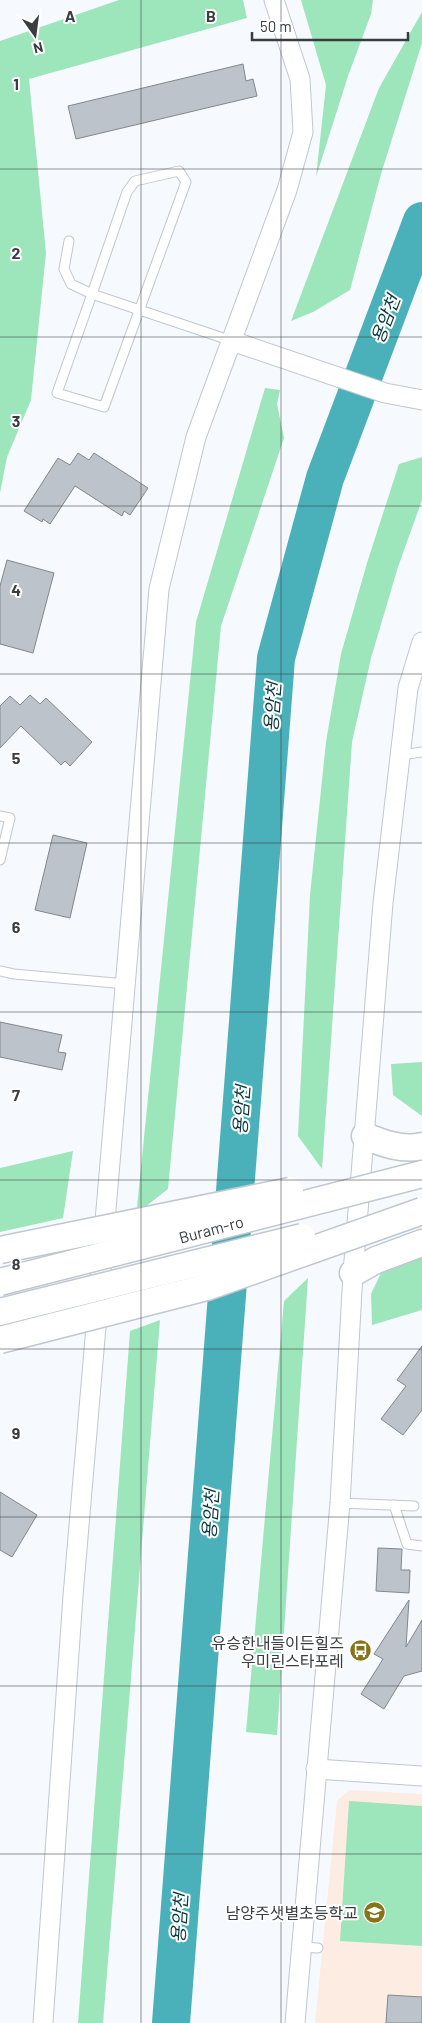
<svg xmlns="http://www.w3.org/2000/svg" width="422" height="2023" viewBox="0 0 422 2023" font-family="Barlow,'Noto Sans KR',sans-serif">
  <style>
    .education { fill: #fdece1 }
    .green { fill: #9de5ba }
    .lines { fill: none; stroke-linecap: round; stroke-linejoin: round }
    .river { stroke: #4ab1bb; stroke-width: 38 }
    .building { fill: #bdc3cb; stroke: #80878e }
    .lane-casing { stroke: #c0c7cf; stroke-width: 11 }
    .street-casing { stroke: #c0c7cf; stroke-width: 21 }
    .secondary-casing { stroke: #c0c7cf; stroke-width: 29 }
    .lane { stroke: #fff; stroke-width: 9 }
    .street { stroke: #fff; stroke-width: 19 }
    .secondary { stroke: #fff; stroke-width: 26 }
    .secondary-bridge-casing { stroke: #c0c7cf; stroke-width: 29; stroke-linecap: butt }
    .secondary-bridge { stroke: #fff; stroke-width: 26 }
    .grid { fill: none; stroke: #3a3d40; stroke-width: 1; stroke-opacity: 0.55 }
    .labels { text-anchor: middle; dominant-baseline: central; stroke-width: 4; stroke-linejoin: round; paint-order: stroke }
    .street-label { font-size: 16px; fill: #3a3d40; stroke: #fff }
    .poi-label { font-size: 16px; fill: #3a3d40; stroke: #fff; text-anchor: end }
    .water-label { font-size: 18px; font-style: italic; fill: #07393d; stroke: #fff }
    .grid-label { font-size: 16px; text-anchor: middle; font-weight: bold; fill: #3a3d40; stroke: #fff; stroke-width: 4; stroke-linejoin: round; paint-order: stroke }
  </style>
  <rect width="100%" height="100%" fill="#f6faff"/>
  <polygon class="education" points="349,1790 422,1794 422,2023 315,2023 337,1801"/>
  <g class="green">
    <polygon points="119,0 243,0 247,18 29,79 46,253 31,400 7,457 0,493 0,41"/>
    <polygon points="301,0 373,0 371,14 348,76 316,177 326,85"/>
    <polygon points="422,12 422,43 381,174 350,290 313,312 291,321 379,88"/>
    <polygon points="265,388 280,390 277,404 284,438 221,626 168,1189 145,1207 137,1207 196,622"/>
    <polygon points="422,457 422,500 398,567 371,658 352,742 322,1169 298,1136 310,895 326,742 341,654 367,563 399,464"/>
    <polygon points="422,1062 422,1116 393,1095 391,1064"/>
    <polygon points="73,1151 63,1218 0,1232 0,1168"/>
    <polygon points="422,1253 422,1310 372,1325 371,1294 381,1273"/>
    <polygon points="308,1278 277,1735 246,1732 284,1301"/>
    <polygon points="160,1320 103,2023 78,2023 130,1331"/>
    <polygon points="349,1801 422,1806 422,1946 340,1941"/>
  </g>
  <g class="lines">
    <polyline class="river" points="171,2023 276,658 325,478 422,221"/>
  </g>
  <g class="building">
    <polygon points="243,64 246,81 253,79 257,96 76,139 68,106"/>
    <polygon points="78,453 89,460 94,453 148,488 130,515 124,511 122,516 75,486 50,524 43,519 42,522 24,511 58,458 70,465"/>
    <polygon points="7,560 54,573 33,653 0,644 0,586"/>
    <polygon points="30,695 40,704 46,698 92,742 70,766 65,761 61,765 21,726 0,748 0,706 10,696 20,705"/>
    <polygon points="53,835 87,843 70,918 35,910"/>
    <polygon points="0,1022 62,1035 58,1052 66,1053 62,1070 0,1057"/>
    <polygon points="422,1346 422,1410 403,1435 381,1419 406,1386 397,1380"/>
    <polygon points="0,1492 37,1515 12,1557 0,1550"/>
    <polygon points="378,1548 402,1549 401,1570 410,1570 409,1593 376,1591"/>
    <polygon points="409,1600 406,1647 422,1620 422,1671 404,1676 384,1709 361,1694 383,1659 374,1654"/>
    <polygon points="388,1995 422,1997 422,2023 386,2023"/>
  </g>
  <g class="lines">
    <defs>
      <g id="lane">
        <polyline points="69,241 64,269 71,284 92,294 127,192 135,181 179,171 186,182 104,407 57,393 92,294 232,341"/>
        <polyline points="401,755 422,752"/>
        <polyline points="0,816 10,818 0,860"/>
        <polyline points="0,971 14,974 126,984"/>
        <polyline points="340,1503 414,1506"/>
        <polyline points="394,1505 407,1544 422,1546"/>
        <polyline points="301,1947 318,1948"/>
      </g>
      <g id="street">
        <polyline points="232,341 385,393 422,400"/>
        <polyline points="316,1769 422,1776"/>
        <polyline points="43,2023 73,1596 159,589 196,437 287,190 303,132 300,79 274,0"/>
        <polyline points="295,2023 340,1503 353,1273 383,903 408,688 422,642"/>
      </g>
      <g id="secondary">
        <path d="M365,1136C382,1143 403,1151 422,1146"/>
        <polyline points="353,1273 376,1260 422,1243"/>
      </g>
    </defs>
    <use href="#lane" class="lane-casing"/>
    <use href="#street" class="street-casing"/>
    <use href="#secondary" class="secondary-casing"/>
    <use href="#lane" class="lane"/>
    <use href="#street" class="street"/>
    <use href="#secondary" class="secondary"/>
    <defs>
      <g id="secondary-bridge">
        <polyline points="0,1250 290,1191"/>
        <polyline points="0,1282 422,1174"/>
        <polyline points="0,1312 302,1237"/>
        <polyline points="0,1340 207,1287 422,1211"/>
      </g>
    </defs>
    <use href="#secondary-bridge" class="secondary-bridge-casing"/>
    <use href="#secondary-bridge" class="secondary-bridge"/>
  </g>
  <path class="grid" d="M141,0V2023M281,0V2023M0,169H422M0,337H422M0,506H422M0,674H422M0,843H422M0,1012H422M0,1180H422M0,1349H422M0,1517H422M0,1686H422M0,1854H422"/>
  <defs>
    <symbol id="bus-disc" viewBox="-11 -11 22 22"><circle r="9.5" fill="#867518" stroke="#fff"/><path d="M-5-6H5V4H4V6H2V4H-2V6H-4V4H-5ZM-3.5-4V0h7V-4ZM-3.5 1.2v1.5H-2V1.2ZM2 1.2v1.5H3.5V1.2Z" fill="#fff"/></symbol>
    <symbol id="school-disc" viewBox="-11 -11 22 22"><circle r="9.5" fill="#867518" stroke="#fff"/><path d="M0-5L7-2L0 1L-7-2ZM-4 1L0 2.5L4 1V4Q0 6-4 4Z" fill="#fff"/></symbol>
  </defs>
  <g fill-rule="evenodd">
    <use href="#bus-disc" x="348" y="1638" width="25" height="25"/>
    <use href="#school-disc" x="362" y="1900" width="25" height="25"/>
  </g>
  <g class="labels">
    <g class="street-label">
      <text transform="translate(211 1229) rotate(-15)">Buram-ro</text>
    </g>
    <g class="poi-label">
      <text x="344" y="1642">유승한내들이든힐즈<tspan x="344" dy="18">우미린스타포레</tspan></text>
      <text x="358" y="1912">남양주샛별초등학교</text>
    </g>
    <g class="water-label">
      <text transform="translate(385 319) rotate(-69)">용암천</text>
      <text transform="translate(272 707) rotate(-86)">용암천</text>
      <text transform="translate(241 1110) rotate(-86)">용암천</text>
      <text transform="translate(210 1514) rotate(-86)">용암천</text>
      <text transform="translate(179 1918) rotate(-86)">용암천</text>
    </g>
  </g>
  <g class="grid-label">
    <text x="70" y="22">A</text>
    <text x="211" y="22">B</text>
    <text x="16" y="90">1</text>
    <text x="16" y="259">2</text>
    <text x="16" y="427">3</text>
    <text x="16" y="596">4</text>
    <text x="16" y="764">5</text>
    <text x="16" y="933">6</text>
    <text x="16" y="1101">7</text>
    <text x="16" y="1270">8</text>
    <text x="16" y="1439">9</text>
  </g>
  <g transform="translate(35 35) rotate(166)" stroke="#ffffff" stroke-width="4" paint-order="stroke">
  <path d="M0-4L9 19L0 12L-9 19Z" fill="#3a3d40"/>
  <text y="-8" font-size="14" font-weight="bold" text-anchor="middle" fill="#3a3d40">N</text>
  </g>
  <path d="M252 32v8h156v-8" fill="none" stroke="#3a3d40" stroke-width="2.5"/>
  <text x="260" y="32" font-size="15" fill="#3a3d40" stroke="#ffffff" stroke-width="4" paint-order="stroke">50 m</text>
</svg>
